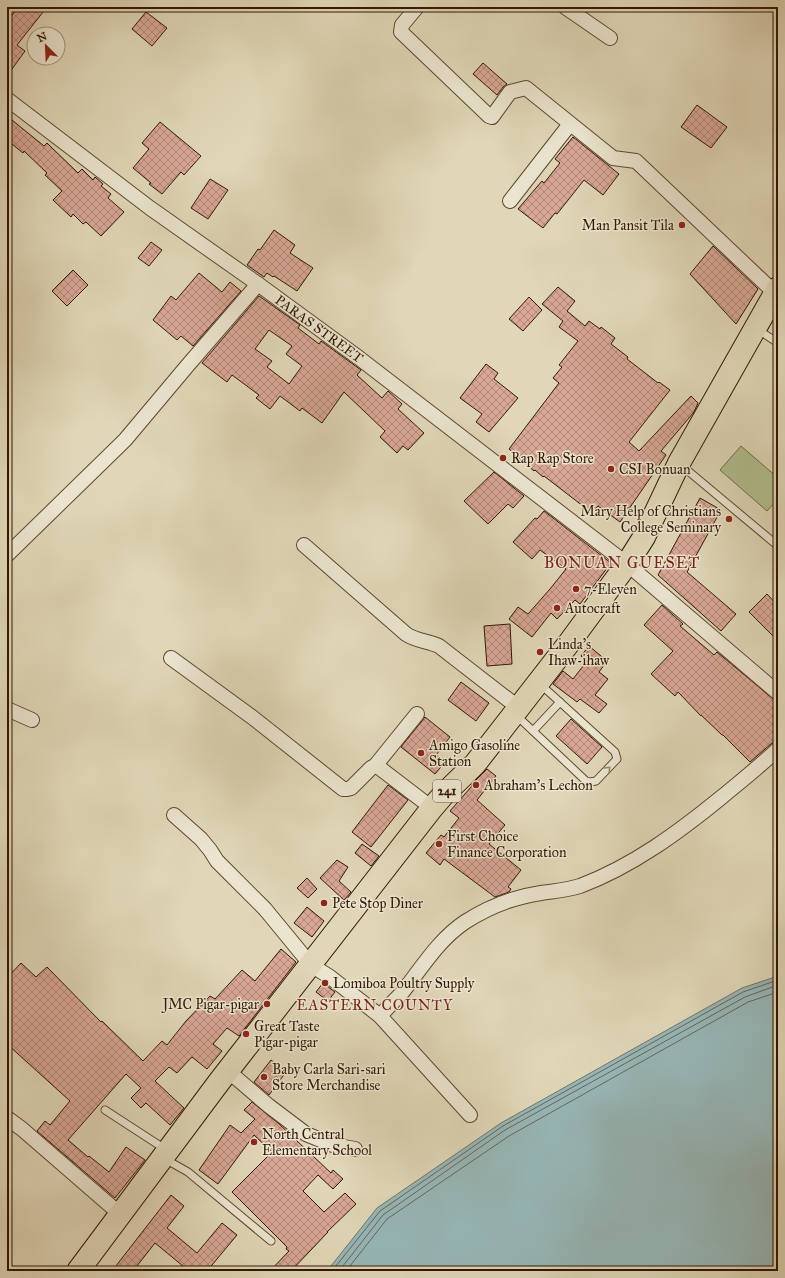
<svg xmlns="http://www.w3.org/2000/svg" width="785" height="1278" viewBox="0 0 785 1278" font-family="'IM FELL Great Primer',serif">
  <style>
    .pitch { fill: #b1be8f; stroke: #716a49 }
    .water { fill: #97b7b7; stroke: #6e776f }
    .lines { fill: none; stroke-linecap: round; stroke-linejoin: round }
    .shore { stroke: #64675d; stroke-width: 1 }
    .building { fill: url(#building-cross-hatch); stroke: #311703; fill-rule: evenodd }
    .service-casing { stroke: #5d4730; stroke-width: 9 }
    .minor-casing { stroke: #5d4730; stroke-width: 16 }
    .primary-casing { stroke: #311703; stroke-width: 24 }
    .service { stroke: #ebe5d0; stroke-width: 7 }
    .minor { stroke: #ebe5d0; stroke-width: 14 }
    .primary { stroke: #e0d7b7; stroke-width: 22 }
    .oneway { stroke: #978874 }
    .poi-dot { fill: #8f2418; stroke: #ebe5d0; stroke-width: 1.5 }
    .labels { text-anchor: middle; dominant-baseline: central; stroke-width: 3; stroke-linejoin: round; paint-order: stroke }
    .shield { fill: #ebe5d0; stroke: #695540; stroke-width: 1 }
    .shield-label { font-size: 13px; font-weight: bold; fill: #311703 }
    .poi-label { font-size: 14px; fill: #311703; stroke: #ebe5d0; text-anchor: start }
    .street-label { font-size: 14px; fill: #311703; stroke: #ebe5d0 }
    .neighbourhood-label { font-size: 15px; letter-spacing: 1px; fill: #7a1f14; stroke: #ebe5d0 }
    .quarter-label { font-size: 16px; letter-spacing: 1px; fill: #7a1f14; stroke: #ebe5d0 }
  </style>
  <defs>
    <pattern id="building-cross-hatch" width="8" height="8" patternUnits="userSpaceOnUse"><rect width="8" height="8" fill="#d8a796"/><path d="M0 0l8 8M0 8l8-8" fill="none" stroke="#b08778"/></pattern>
  </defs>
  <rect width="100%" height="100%" fill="#e0d7b7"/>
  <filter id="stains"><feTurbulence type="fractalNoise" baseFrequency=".005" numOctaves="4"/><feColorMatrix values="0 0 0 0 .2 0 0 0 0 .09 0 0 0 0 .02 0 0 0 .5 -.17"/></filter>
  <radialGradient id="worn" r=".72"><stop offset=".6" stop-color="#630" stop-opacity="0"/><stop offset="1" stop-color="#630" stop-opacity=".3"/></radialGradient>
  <polygon class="pitch" points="741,446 778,478 778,499 767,511 720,470"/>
  <polygon class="water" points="778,976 778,1271 327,1271 377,1208 501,1123 742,988"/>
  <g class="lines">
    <g class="shore">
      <polyline points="332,1271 380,1211 503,1126 743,992 778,980"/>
      <polyline points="339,1271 383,1215 505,1130 745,997 778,985"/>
      <polyline points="346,1271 387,1219 509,1136 748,1002 778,992"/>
    </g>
  </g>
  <g class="building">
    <polygon points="18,7 47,7 17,45 25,51 7,76 7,22"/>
    <polygon points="146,12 167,28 152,46 132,29"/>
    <polygon points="483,63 507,84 503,87 497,95 473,74"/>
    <polygon points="697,105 727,127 711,148 681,127"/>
    <polygon points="7,116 44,146 47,143 78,173 82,169 93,180 95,177 103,184 101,186 111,194 108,198 124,212 101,236 86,222 83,224 73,214 71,217 53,200 62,191 45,175 47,173 24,151 23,153 7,140"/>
    <polygon points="160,122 201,156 184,175 181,172 162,194 149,184 151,183 133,168 149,149 142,143"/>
    <polygon points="573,137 619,174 603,195 584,180 557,214 555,213 543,228 518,209 542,181 544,183 560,163 555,159"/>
    <polygon points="210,179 228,190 208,219 191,208"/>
    <polygon points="274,230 295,245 290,253 313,268 297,291 274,276 273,277 267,273 264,277 247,265 258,249 260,250"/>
    <polygon points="151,242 162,250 149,266 138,258"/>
    <polygon points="713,246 758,289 736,324 690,274"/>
    <polygon points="73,270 88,285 67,306 52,291"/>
    <polygon points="199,273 222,292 230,282 241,291 193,346 181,336 177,340 153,320 171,296 176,300"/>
    <polygon points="558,287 575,301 567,311 585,326 589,321 600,329 601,327 615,338 611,344 628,357 627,359 658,383 659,382 670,390 629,442 639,451 691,396 698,403 694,412 661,451 666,455 620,522 598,506 592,513 544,476 543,477 535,470 534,471 509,449 559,383 553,378 562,367 559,365 578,341 559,327 563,321 542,304"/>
    <path d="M259,296L300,325L298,328L319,344L321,341L361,370L357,375L382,398L388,391L402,404L398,409L424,433L408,450L403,446L397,453L380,437L385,431L344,392L322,423L302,408L300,411L280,396L270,409L256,398L259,395L232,375L227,382L202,363ZM269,330L292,346L286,354L302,366L289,384L267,367L272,361L255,349Z"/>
    <polygon points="529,297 542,310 523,331 509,319"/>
    <polygon points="486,364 498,373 494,379 518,398 489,432 476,422 482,414 460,398"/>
    <polygon points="494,472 524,496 513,508 508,504 488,524 464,501"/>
    <polygon points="700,498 721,510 687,572 736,614 721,631 658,575"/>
    <polygon points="544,511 611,563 580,604 575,600 557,619 551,613 532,637 509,619 518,607 528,614 550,589 566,569 540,550 532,559 513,542 535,518 537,519"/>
    <polygon points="767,594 778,606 778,641 749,612"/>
    <polygon points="662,605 683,624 680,626 714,655 717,652 778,703 778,741 772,743 750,762 723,735 722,735 701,715 701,716 678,692 675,696 651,674 673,651 644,625"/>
    <polygon points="510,624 512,664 487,666 484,626"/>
    <polygon points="589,646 607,661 599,672 608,679 595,695 607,704 599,713 580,699 577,702 553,684 563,671 573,679 587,661 581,656"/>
    <polygon points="461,682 489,703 476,721 448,700"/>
    <polygon points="425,717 450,737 436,755 445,762 435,774 401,747"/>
    <polygon points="571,719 602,747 587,764 556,736"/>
    <polygon points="487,769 496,776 477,800 505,825 489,844 521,870 508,887 511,889 509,892 495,897 444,859 440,865 426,853 441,835 444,837 459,818 450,811 472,786 471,785"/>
    <polygon points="388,785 408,800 371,847 352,832"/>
    <polygon points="362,844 379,856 371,866 355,853"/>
    <polygon points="337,860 348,867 339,881 351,892 344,900 320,878"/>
    <polygon points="307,878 317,889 308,898 297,888"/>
    <polygon points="307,907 324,921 312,937 294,923"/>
    <polygon points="281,949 296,962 239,1036 227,1028 213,1044 222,1051 207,1069 192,1057 177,1073 169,1067 155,1081 184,1108 170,1125 146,1103 141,1108 131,1098 141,1088 126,1074 68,1140 88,1157 89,1156 109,1172 126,1147 145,1160 115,1198 37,1131 45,1121 50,1125 70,1101 7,1044 7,978 21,963 36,977 47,967 101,1022 102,1021 143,1061 162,1041 167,1045 186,1021 210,996 215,999 242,970 255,981"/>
    <polygon points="323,983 335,992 328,1001 316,992"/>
    <polygon points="271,1060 286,1072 269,1095 254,1082"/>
    <polygon points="252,1102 278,1123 331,1173 333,1170 343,1179 333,1189 318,1175 303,1191 324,1212 345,1193 356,1204 327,1232 328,1232 291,1271 270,1271 289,1251 286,1249 287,1247 232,1192 272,1152 254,1135 218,1184 199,1170 230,1125 241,1133 255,1119 244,1110"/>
    <polygon points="171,1195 184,1206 167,1228 197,1253 222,1223 237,1235 207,1271 189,1271 155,1243 133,1271 112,1271"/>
  </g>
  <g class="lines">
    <defs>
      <g id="service">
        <polyline points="757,329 778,343"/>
        <polyline points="681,465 778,546"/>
        <polyline points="516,715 586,781 590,782 596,781 617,759 615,752 540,684"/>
        <polyline points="533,731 560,702"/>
        <polyline points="105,1110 165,1149"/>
        <polyline points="165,1159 188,1172 271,1241"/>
      </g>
      <g id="minor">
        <polyline points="417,7 402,25 401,32 489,116 492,117 510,92 526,88 613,158 636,161 775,293"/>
        <polyline points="565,7 610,38"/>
        <polyline points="7,99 150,208 258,284 359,358 627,564 778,693"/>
        <polyline points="510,201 570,124"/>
        <path d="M304,545L406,634C416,641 428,641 439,646L519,708"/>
        <polyline points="7,555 125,440 188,365 258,284"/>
        <polyline points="171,658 252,717 343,789 347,789 351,788 371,768 375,766 377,766 432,808"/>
        <polyline points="7,709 32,720"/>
        <polyline points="375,766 417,714"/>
        <path d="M174,815L201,839L210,850L217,861L265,909L311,965L330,977L380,1016C387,1008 394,1001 401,994C421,969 438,940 465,922C488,907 514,897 541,893C554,891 568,890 580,886C633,866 679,832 723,796C741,781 760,766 778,749"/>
        <polyline points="380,1016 470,1115"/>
        <polyline points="228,1071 269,1106 306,1134 333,1145 355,1149"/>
        <polyline points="7,1118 22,1129 120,1214"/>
      </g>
      <polyline id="primary" points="78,1271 219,1082 432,808 444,794 475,764 569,643 627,564 644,537 679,463 778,288"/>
    </defs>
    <use href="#service" class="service-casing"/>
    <use href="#minor" class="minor-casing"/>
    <use href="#primary" class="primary-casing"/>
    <use href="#service" class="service"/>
    <use href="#minor" class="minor"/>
    <use href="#primary" class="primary"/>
  </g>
  <defs><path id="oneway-chevron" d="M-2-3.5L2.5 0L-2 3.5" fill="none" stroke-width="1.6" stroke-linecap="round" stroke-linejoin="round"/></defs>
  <use class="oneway" href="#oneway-chevron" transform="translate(608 769) rotate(-47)"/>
  <g class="poi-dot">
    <circle cx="682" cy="225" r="4"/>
    <circle cx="503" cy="458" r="4"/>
    <circle cx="611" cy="469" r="4"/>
    <circle cx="729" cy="519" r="4"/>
    <circle cx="576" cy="589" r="4"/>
    <circle cx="557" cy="608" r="4"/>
    <circle cx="540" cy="652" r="4"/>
    <circle cx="421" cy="753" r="4"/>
    <circle cx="476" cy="785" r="4"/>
    <circle cx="439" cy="844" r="4"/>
    <circle cx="324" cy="903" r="4"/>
    <circle cx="325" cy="983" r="4"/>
    <circle cx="267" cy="1004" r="4"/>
    <circle cx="246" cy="1034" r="4"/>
    <circle cx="264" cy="1077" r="4"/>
    <circle cx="254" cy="1142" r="4"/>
  </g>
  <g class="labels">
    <rect class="shield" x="433" y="780" width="28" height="22" rx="3"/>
    <g class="shield-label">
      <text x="447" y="791">241</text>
    </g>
    <g class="poi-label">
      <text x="674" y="225" text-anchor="end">Man Pansit Tila</text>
      <text x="511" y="458">Rap Rap Store</text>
      <text x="619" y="469">CSI Bonuan</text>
      <text x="721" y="511" text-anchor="end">Mary Help of Christians<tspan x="721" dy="16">College Seminary</tspan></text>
      <text x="584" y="589">7-Eleven</text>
      <text x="565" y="608">Autocraft</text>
      <text x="548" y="644">Linda's<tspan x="548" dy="16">Ihaw-ihaw</tspan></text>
      <text x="429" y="745">Amigo Gasoline<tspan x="429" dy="16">Station</tspan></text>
      <text x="484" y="785">Abraham's Lechon</text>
      <text x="447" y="836">First Choice<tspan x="447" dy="16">Finance Corporation</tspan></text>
      <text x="332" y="903">Pete Stop Diner</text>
      <text x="333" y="983">Lomiboa Poultry Supply</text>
      <text x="259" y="1004" text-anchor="end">JMC Pigar-pigar</text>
      <text x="254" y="1026">Great Taste<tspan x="254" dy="16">Pigar-pigar</tspan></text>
      <text x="272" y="1069">Baby Carla Sari-sari<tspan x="272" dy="16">Store Merchandise</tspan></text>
      <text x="262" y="1134">North Central<tspan x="262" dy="16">Elementary School</tspan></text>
    </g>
    <g class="street-label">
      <text transform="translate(319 329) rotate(36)">PARAS STREET</text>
    </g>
    <g class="neighbourhood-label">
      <text x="375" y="1005">EASTERN COUNTY</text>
    </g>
    <g class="quarter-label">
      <text x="622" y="562">BONUAN GUESET</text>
    </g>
  </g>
  <rect width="785" height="1278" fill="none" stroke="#e0d7b7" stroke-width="24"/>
  <rect x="8" y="8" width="769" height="1262" fill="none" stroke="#311703" stroke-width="2"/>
  <rect x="12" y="12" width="761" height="1254" fill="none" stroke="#311703"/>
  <g transform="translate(46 46) rotate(336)"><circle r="19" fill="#ebe5d0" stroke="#a1937e"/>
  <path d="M0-3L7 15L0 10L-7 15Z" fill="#8f2418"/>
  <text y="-6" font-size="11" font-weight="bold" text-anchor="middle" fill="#311703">N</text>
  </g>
  <rect width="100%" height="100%" filter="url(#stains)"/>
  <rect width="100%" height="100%" fill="url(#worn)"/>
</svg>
